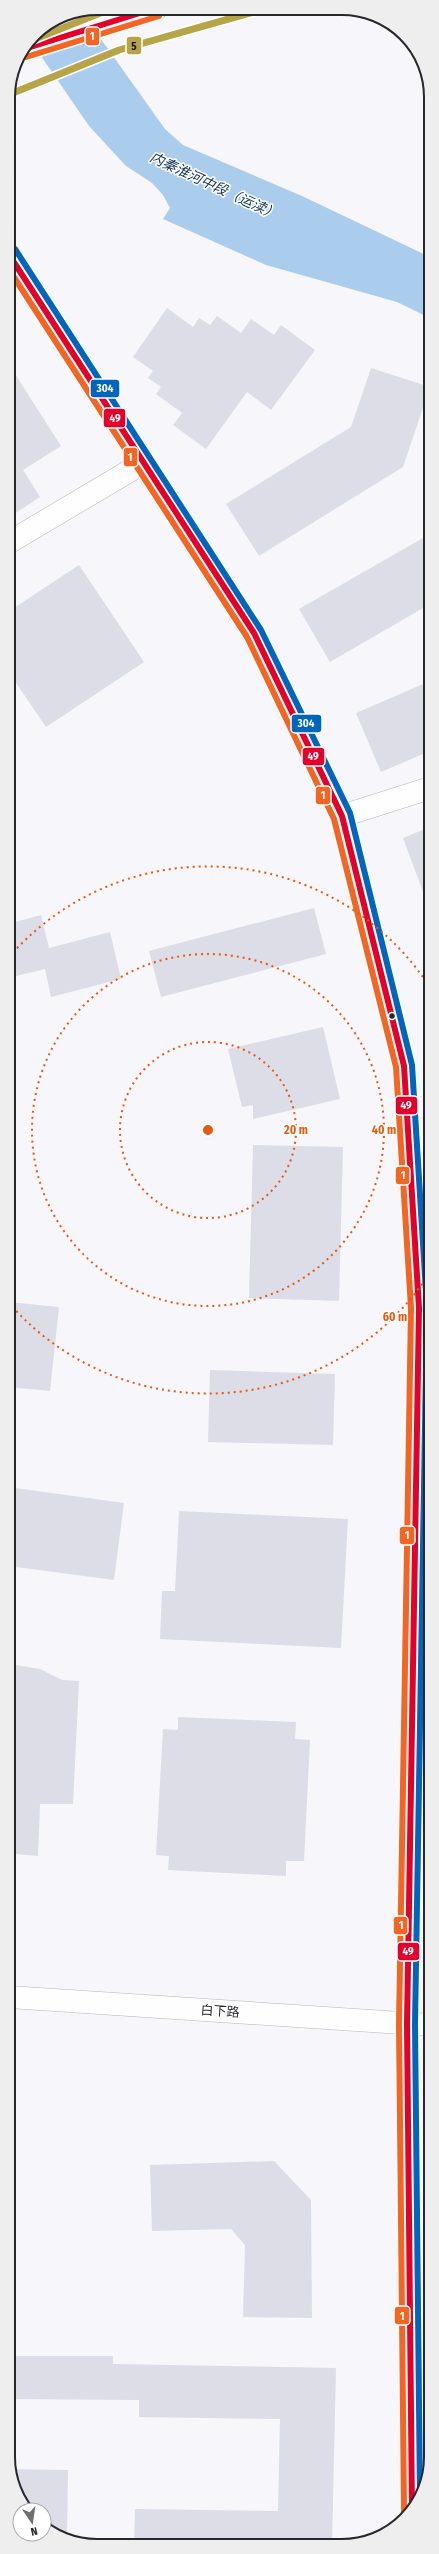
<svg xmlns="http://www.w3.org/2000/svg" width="439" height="2554" viewBox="0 0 439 2554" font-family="'Fira Sans Condensed','Noto Sans SC',sans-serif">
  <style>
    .education { fill: #f9edef }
    .water { fill: #abcded }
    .building { fill: #dcdde6 }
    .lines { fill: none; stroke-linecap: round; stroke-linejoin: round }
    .minor-casing { stroke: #b5b6ba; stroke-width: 23 }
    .tertiary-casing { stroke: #b5b6ba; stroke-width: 23 }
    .secondary-casing { stroke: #b5b6ba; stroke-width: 23 }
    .minor { stroke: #fefefe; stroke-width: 22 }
    .tertiary { stroke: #fefefe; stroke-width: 22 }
    .secondary { stroke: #fefefe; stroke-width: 22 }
    .bus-1-casing { stroke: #fff; stroke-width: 9 }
    .bus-2-casing { stroke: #fff; stroke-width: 9 }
    .bus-3-casing { stroke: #fff; stroke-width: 9 }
    .bus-1 { stroke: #e4002b; stroke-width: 6 }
    .bus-2 { stroke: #f26522; stroke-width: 6 }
    .bus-3 { stroke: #0065bd; stroke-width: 6 }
    .metro-1-casing { stroke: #fff; stroke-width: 10 }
    .metro-1 { stroke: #b5a546; stroke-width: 7 }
    .ring { fill: none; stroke: #e8590c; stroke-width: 2; stroke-dasharray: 2 4 }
    .bus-dot { fill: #27282c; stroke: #fff; stroke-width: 1.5 }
    .labels { text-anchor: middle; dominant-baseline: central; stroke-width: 3; stroke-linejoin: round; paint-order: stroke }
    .street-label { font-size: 13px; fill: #27282c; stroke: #fff }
    .water-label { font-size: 14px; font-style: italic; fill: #0e324f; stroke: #fff }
    .rim { fill: none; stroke: #27282c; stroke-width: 2 }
    .centre { fill: #e8590c; stroke: #fff; stroke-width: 2 }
    .ring-label { font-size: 12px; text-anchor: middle; font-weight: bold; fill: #e8590c; stroke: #fff; stroke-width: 3; stroke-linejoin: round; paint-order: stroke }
    .line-badge { stroke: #fff; stroke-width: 1.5 }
    .badge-label { font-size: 11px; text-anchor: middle; font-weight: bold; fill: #fff }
    .pale-badge-label { font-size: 11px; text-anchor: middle; font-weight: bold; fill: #111 }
  </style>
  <rect width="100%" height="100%" fill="#f6f6fb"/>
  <polygon class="education" points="431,2398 431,2457 427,2476"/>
  <path class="water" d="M81,11L165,129L183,145L302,196L430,257V318L397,302L266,265L163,219L170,208L163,195L152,183L126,166L89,126L30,40C41,24 62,15 81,11Z"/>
  <g class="building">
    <polygon points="167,308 193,327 199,318 210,325 217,316 241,333 251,319 274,335 281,325 315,350 271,410 247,392 206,449 173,425 182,413 156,394 161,387 148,378 153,371 133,357"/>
    <polygon points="8,363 61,446 23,470 40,497 8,518"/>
    <polygon points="371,368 430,387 403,467 259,556 226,504 351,427"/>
    <polygon points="430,534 430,604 330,662 299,609"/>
    <polygon points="79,565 144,662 46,727 8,671 8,612"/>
    <polygon points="430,681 430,751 381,772 356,713"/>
    <polygon points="430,827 431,905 428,905 403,838"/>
    <polygon points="314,908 326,954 161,997 149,951"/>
    <polygon points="41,915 49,948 110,932 121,979 51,997 45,969 8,978 8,924"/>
    <polygon points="323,1027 340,1099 253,1119 253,1105 242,1107 228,1049"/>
    <polygon points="253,1145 343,1147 339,1301 249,1298"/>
    <polygon points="8,1302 59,1307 50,1391 8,1387"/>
    <polygon points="210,1370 335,1374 333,1445 208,1442"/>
    <polygon points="8,1487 124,1503 114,1580 9,1566"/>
    <polygon points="179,1511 348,1519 341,1648 160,1639 162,1591 175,1591"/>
    <polygon points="9,1664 40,1669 62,1680 79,1681 73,1804 40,1804 38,1856 16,1854 16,1840 9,1839"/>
    <polygon points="178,1717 296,1722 295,1739 310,1740 304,1861 286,1861 286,1876 168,1870 169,1856 156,1855 163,1729 178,1730"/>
    <polygon points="274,2161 311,2200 312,2318 243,2317 245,2245 231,2229 152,2231 150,2165"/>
    <polygon points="9,2356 113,2356 113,2364 336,2368 332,2545 134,2544 135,2509 278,2511 280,2419 139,2417 139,2400 9,2399"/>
    <polygon points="9,2469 68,2470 67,2537 44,2524 44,2510 28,2510"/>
  </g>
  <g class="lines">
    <defs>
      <g id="minor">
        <polyline points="8,543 143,463"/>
        <polyline points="342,816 430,788"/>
      </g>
      <polyline id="tertiary" points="8,253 254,633 342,816 404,1066 419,1308 407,2024 412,2511"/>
      <g id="secondary">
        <polyline points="24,49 157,8"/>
        <polyline points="9,1997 431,2025"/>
      </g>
    </defs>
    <use href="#minor" class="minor-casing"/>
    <use href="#tertiary" class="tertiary-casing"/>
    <use href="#secondary" class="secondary-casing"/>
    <use href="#minor" class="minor"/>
    <use href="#tertiary" class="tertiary"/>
    <use href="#secondary" class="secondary"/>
    <defs>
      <g id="bus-1">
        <polyline points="24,49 156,8"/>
        <polyline points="8,253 254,633 342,816 404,1066 419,1308 407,2024 412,2511"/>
      </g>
      <g id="bus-2">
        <polyline points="26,57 159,16"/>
        <polyline points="8,268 247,637 334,819 396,1067 411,1308 399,2024 404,2511"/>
      </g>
      <polyline id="bus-3" points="15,249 261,630 350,813 412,1065 427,1308 415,2024 420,2498"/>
    </defs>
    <use href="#bus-1" class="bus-1-casing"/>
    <use href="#bus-2" class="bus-2-casing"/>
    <use href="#bus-3" class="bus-3-casing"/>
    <use href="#bus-1" class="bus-1"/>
    <use href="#bus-2" class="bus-2"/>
    <use href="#bus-3" class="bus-3"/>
    <defs>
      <g id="metro-1">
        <polyline points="30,41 113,8"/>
        <polyline points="8,95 119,50 264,9"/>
      </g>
    </defs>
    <use href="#metro-1" class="metro-1-casing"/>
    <use href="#metro-1" class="metro-1"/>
  </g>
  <g class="ring">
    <circle cx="208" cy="1130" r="88"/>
    <circle cx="208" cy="1130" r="176"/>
    <path d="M429 1274A264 264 0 0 1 9 1303M9 957A264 264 0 0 1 429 986"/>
  </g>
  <circle class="bus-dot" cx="392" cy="1016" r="3.5"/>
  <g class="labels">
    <g class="street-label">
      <text transform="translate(220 2011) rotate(4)">白下路</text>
    </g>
    <g class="water-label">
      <text transform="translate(214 186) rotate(25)">内秦淮河中段（运渎）</text>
    </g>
  </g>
  <path d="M0 0H439V2554H0ZM97 15H342A82 82 0 0 1 424 97V2457A82 82 0 0 1 342 2539H97A82 82 0 0 1 15 2457V97A82 82 0 0 1 97 15Z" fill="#eee" fill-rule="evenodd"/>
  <path class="rim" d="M97 15H342A82 82 0 0 1 424 97V2457A82 82 0 0 1 342 2539H97A82 82 0 0 1 15 2457V97A82 82 0 0 1 97 15Z"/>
  <circle cx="208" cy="1130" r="6" class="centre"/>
  <g class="ring-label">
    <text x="296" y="1134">20 m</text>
    <text x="384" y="1134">40 m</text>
    <text x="395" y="1321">60 m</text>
  </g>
  <g class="line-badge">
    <rect x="85" y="27" width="15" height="19" rx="4" fill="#f26522"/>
    <rect x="126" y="36" width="16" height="19" rx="4" fill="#b5a546"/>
    <rect x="90" y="379" width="30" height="19" rx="4" fill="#0065bd"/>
    <rect x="103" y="408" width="23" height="20" rx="4" fill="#e4002b"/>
    <rect x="123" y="447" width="15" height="20" rx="4" fill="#f26522"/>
    <rect x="291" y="714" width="31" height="19" rx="4" fill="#0065bd"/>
    <rect x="302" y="747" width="23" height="19" rx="4" fill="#e4002b"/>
    <rect x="315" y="786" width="16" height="19" rx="4" fill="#f26522"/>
    <rect x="395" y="1096" width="23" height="19" rx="4" fill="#e4002b"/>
    <rect x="395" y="1166" width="15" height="19" rx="4" fill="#f26522"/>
    <rect x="399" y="1526" width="16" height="19" rx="4" fill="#f26522"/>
    <rect x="393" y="1916" width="15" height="19" rx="4" fill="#f26522"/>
    <rect x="397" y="1942" width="23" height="19" rx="4" fill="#e4002b"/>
    <rect x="394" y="2306" width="16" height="19" rx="4" fill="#f26522"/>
  </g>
  <g class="badge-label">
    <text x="92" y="40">1</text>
    <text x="105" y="392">304</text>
    <text x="115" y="422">49</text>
    <text x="130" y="461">1</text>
    <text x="306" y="727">304</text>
    <text x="313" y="760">49</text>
    <text x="323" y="799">1</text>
    <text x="406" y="1109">49</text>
    <text x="403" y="1179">1</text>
    <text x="407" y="1539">1</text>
    <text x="401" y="1929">1</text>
    <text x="408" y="1955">49</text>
    <text x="402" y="2320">1</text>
  </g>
  <g class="pale-badge-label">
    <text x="134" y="50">5</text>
  </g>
  <g transform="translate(32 2522) rotate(167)"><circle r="19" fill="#ffffff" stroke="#a9a9ab"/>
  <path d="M0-3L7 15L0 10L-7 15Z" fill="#6f7074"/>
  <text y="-6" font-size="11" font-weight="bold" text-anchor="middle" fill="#27282c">N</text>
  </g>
</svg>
